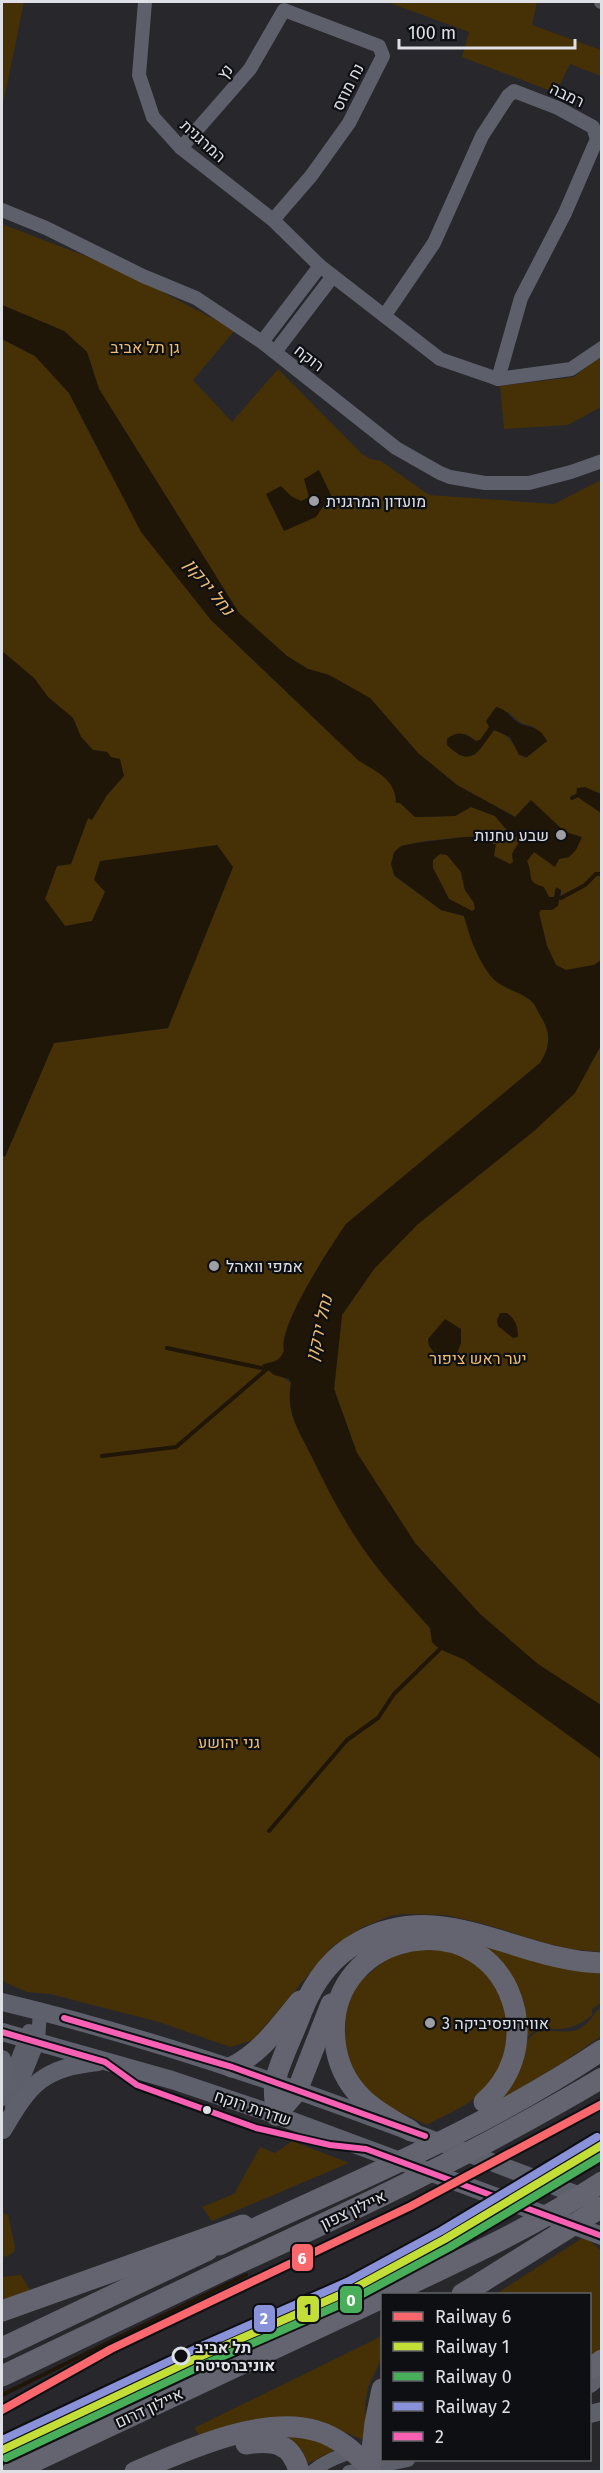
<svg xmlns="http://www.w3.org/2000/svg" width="603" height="2473" viewBox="0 0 603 2473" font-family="'Fira Sans',Heebo,sans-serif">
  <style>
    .green { fill: #463107; fill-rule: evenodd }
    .water { fill: #1f1608; fill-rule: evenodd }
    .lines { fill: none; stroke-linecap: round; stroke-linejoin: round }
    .stream { stroke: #1f1608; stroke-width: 4 }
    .minor { stroke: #5d5f6b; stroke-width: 14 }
    .major { stroke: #5e606c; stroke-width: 18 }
    .highway { stroke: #63646f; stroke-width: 21 }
    .highway-bridge { stroke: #63646f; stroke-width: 21 }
    .bus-1-casing { stroke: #0e0f13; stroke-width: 10 }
    .bus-1 { stroke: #f860b3; stroke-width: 6 }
    .rail-1-casing { stroke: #0e0f13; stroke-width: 12 }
    .rail-2-casing { stroke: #0e0f13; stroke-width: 12 }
    .rail-3-casing { stroke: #0e0f13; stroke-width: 12 }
    .rail-4-casing { stroke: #0e0f13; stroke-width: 12 }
    .rail-1 { stroke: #fa676d; stroke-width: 8 }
    .rail-2 { stroke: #c3df37; stroke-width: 8 }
    .rail-3 { stroke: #49ae59; stroke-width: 8 }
    .rail-4 { stroke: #8991d9; stroke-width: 8 }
    .poi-dot { fill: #9e9fa5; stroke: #0e0f13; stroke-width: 2 }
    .bus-dot { fill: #dee0e6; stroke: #0e0f13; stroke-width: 2 }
    .stop-dot { fill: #0e0f13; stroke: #dee0e6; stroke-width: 3 }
    .labels { text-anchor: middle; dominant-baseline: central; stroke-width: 4.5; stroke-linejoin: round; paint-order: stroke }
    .street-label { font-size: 16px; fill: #dee0e6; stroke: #0e0f13 }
    .park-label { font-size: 16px; fill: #eebe6e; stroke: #0e0f13 }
    .poi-label { font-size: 16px; fill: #dee0e6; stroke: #0e0f13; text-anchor: start }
    .stop-label { font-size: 16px; font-weight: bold; fill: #dee0e6; stroke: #0e0f13; text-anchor: start }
    .water-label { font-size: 18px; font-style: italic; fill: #edbc6d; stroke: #0e0f13 }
    .line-badge { stroke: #0e0f13; stroke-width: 2 }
    .badge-label { font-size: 16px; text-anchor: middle; font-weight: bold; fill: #fff }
    .pale-badge-label { font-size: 16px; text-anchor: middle; font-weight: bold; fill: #111 }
  </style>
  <rect width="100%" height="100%" fill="#27272c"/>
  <g class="green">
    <polygon points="2,2 24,2 2,109"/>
    <polygon points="387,2 537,2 532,25 601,50 601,76 570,64 556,93 462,57 469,32"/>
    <path d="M2,224L140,277L168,295L235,330L193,380L232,422L278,369L362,454L370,459L381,461L429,495L554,504L601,480V960L594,965L566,970L556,965L547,946L539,913L541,910H552L561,898V890L555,889L554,897H549L541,886H535L531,880L527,861L534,851L559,859L569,857L581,837L565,832L531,801L516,817L457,785L418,753L370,698L329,675L308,669L287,656L239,613L99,389L87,352L64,331L2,305ZM508,712L521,723L534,727L547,741L527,757L524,758C513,746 511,735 494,730L475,755L446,742L449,737L466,734L476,741L480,740L489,727Z"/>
    <path d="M2,339L35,356L69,393L107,467L211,620L358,760L383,775L395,789L400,803L415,817L455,816L471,807L495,816L505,828L521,840L513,851V863L510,864L494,856L493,844L474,836L425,841L401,846L394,876L441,910L464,916C470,938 476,956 490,975C498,987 519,991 530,1000C534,1003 537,1010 540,1015C551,1032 551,1046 540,1063L346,1224L324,1257L292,1316L284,1351L280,1359L275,1362L264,1364L291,1383C285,1413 299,1430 311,1455C328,1491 347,1527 370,1558C389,1583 410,1605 430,1628L432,1642C441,1652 453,1654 465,1660L601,1759V1952L570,1949L545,1943L481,1923L445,1915L404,1914L390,1916L363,1927L332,1947L253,2040L230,2047L159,2022L50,1994L27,1992L2,1981V1155L5,1156L54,1043L168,1028L233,867L217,845L105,892L92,921L66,927L45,899L57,866L71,864L88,818L92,819L107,795L124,776L107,752L93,750L81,737L73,718L48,697L34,678L2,651Z"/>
    <polygon points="601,355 601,407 568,425 504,429 500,386 574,377"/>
    <polygon points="440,854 447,855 461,872 465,890 474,903 475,909 472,911 449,899 433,868 433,860"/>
    <polygon points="601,1036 601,1705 537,1664 480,1614 415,1543 357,1453 334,1389 342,1315 374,1269 418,1224 534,1131 575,1093 600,1047"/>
    <path d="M486,1943L601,1971V2003L592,2009V2015C573,2031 561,2029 537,2029L525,2039L481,1947Z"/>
    <path d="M429,1947C441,1951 469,1956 477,1963C516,2000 518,2057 480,2094C466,2107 444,2115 427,2125L384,2105L360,2084L345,2053V2011L358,1983L391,1955Z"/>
    <path d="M601,2007V2036L562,2063L492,2105C500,2089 521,2037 538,2032C551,2028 566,2035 579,2029C590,2024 593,2013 601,2007Z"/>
    <polygon points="292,2141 349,2163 212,2221 202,2207 234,2194 260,2147 275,2153"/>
    <polygon points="2,2213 8,2215 15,2247 14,2252 6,2257 2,2256"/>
    <polygon points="585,2236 601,2251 601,2352 590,2361 590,2294 496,2294"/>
    <polygon points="21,2275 33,2295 2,2306 2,2277"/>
    <polygon points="382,2336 382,2358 368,2387 365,2405 367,2434 361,2439 342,2431 200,2436 194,2428"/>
    <polygon points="287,2436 307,2437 339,2448 307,2464 303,2451"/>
  </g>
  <g class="water">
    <path d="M2,305L64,331L87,352L99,389L239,613L287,656L308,669L329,675L370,698L418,753L457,785L515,817L531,800L565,832L582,837L576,850L569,857L559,859L555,867L534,852L527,861C534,876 525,882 544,887L549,897H554L556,887L561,890L558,906L552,910H541L539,913L547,946L556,965L566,970L594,965L601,960L600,1047L575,1093L534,1131L418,1224L374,1269L342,1315L334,1389L357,1453L415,1543L480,1614L538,1664L601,1705V1759L465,1660C453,1654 441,1652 432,1642L430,1628C410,1605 388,1583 370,1558C347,1527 328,1491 311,1455C298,1429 286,1413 291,1383L289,1379L274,1375L262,1365C273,1361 278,1363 284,1351C277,1327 331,1246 346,1224L540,1063C551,1046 551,1032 540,1015C537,1010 535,1003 530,1000C519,991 498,987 490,975C476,956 470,938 464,916L441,910L394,875L391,864L394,852L401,846L416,843L465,837H485L493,844H496L494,856L510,864L513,862L512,854L520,840L505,828L495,816L471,807L455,816L415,817L400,803H396C396,779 376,772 358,760L211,620L141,532L69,393L35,356L2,339ZM440,854L447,855L461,872L465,890L474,903L475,909L472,911L449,899L433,868V860Z"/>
    <polygon points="319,470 331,495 316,517 284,531 266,494 281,486 291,496 301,501 309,497 304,479"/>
    <polygon points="2,651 34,678 48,697 73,718 81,737 93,750 107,752 111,757 120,759 124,776 107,795 92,820 88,818 71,864 57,866 45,899 65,926 92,921 105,892 94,880 100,861 217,845 233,867 168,1028 54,1043 5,1157 2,1155"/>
    <path d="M496,707C506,709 508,715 516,721C528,730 538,723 547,741L527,757L519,755L510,737L494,730C479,750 472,770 447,745V739C458,730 465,733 476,741L480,740L489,727L486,721Z"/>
    <polygon points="585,787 601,794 601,813 576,796 577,788"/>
    <path d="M500,1313H507C515,1319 518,1326 518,1337L513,1338L498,1326L497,1320Z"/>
    <polygon points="445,1319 461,1329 461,1343 456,1356 436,1355 429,1346 428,1339"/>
  </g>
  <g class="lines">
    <g class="stream">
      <polyline points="572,798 576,796"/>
      <polyline points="561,898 585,885 596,874 602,874"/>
      <polyline points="167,1348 266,1369"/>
      <polyline points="102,1456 176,1447 267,1369"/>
      <polyline points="269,1831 347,1740 378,1718 394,1694 442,1647"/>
      <polyline points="2,2395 246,2275"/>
    </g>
    <g class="minor">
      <polyline points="145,2 139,75 153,117 181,148 273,220 320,266 440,359 498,379 571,369 602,348"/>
      <polyline points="601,2 602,2"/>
      <polyline points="181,148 250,69 284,10 379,46 383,56 349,123 311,176 273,220"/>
      <polyline points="2,210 46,228 143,276 196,298 262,342 396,448 440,473 450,477 485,483 529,483 571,472 602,461"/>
      <polyline points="385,315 434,243 482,136 508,96 514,91 558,108 593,127 597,139 565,213 521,298 498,379"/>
      <polyline points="262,342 320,266"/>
      <polyline points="275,352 333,276"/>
      <polyline points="2,2099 29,2031"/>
      <polyline points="12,2106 38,2041 40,2011"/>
      <path d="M312,2472C325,2461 340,2455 356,2451"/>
      <polyline points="349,2472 408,2460"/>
    </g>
    <g class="major">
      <path d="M2,2002C204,2050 397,2126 591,2200"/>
      <polyline points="2,2032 172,2080 276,2115 602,2236"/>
      <polyline points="2,2059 7,2086"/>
      <path d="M3,2130C30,2084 42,2068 98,2062"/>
      <polyline points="590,2384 602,2373"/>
      <polyline points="590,2414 602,2411"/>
    </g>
    <g class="highway">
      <path d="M232,2067C261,2053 280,2025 300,2001"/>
      <path d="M276,2115C276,2105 273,2093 275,2083C277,2066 296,2029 302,2011C314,1981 331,1957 359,1942C443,1896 516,1961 602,1963"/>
      <polyline points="276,2115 297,2091 331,2004"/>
      <path d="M411,2131C394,2121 376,2112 362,2098C346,2082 337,2062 335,2041C323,1929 489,1897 515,2011C522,2046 511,2079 484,2102"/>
      <polyline points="462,2294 482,2282"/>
      <polyline points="2,2311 243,2225"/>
      <polyline points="2,2348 208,2250"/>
      <polyline points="590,2369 602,2360"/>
      <polyline points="2,2376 228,2268"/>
      <path d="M246,2444C272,2440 292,2442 299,2472"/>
      <polyline points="370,2467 375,2423 382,2389"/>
      <polyline points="12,2472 382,2298"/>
      <path d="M135,2472C184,2451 264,2414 317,2431C338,2437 354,2452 370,2467"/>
    </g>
    <g class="highway-bridge">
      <path d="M219,2245C348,2184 483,2130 602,2050"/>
      <path d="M228,2268C355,2210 481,2150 602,2078"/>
      <polyline points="482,2282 602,2207"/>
      <path d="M389,2294C461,2260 535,2226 602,2182"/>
    </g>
    <defs>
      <g id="bus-1">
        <polyline points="64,2018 232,2067 425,2136"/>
        <polyline points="2,2032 105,2062 137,2085 256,2128 330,2145 366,2149 602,2236"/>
      </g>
    </defs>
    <use href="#bus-1" class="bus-1-casing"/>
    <use href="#bus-1" class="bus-1"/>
    <defs>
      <polyline id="rail-1" points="2,2410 111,2349 411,2206 602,2104"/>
      <polyline id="rail-2" points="2,2450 199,2357 351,2290 445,2239 602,2145"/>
      <polyline id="rail-3" points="6,2458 203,2365 355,2298 450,2247 602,2156"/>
      <polyline id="rail-4" points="2,2440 195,2349 347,2282 441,2231 597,2137"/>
    </defs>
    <use href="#rail-1" class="rail-1-casing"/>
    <use href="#rail-2" class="rail-2-casing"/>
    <use href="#rail-3" class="rail-3-casing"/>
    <use href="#rail-4" class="rail-4-casing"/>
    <use href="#rail-1" class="rail-1"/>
    <use href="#rail-2" class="rail-2"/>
    <use href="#rail-3" class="rail-3"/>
    <use href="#rail-4" class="rail-4"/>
  </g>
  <g class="poi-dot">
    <circle cx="314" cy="501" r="6"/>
    <circle cx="561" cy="835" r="6"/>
    <circle cx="214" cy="1266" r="6"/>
    <circle cx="430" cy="2023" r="6"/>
  </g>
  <circle class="bus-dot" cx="207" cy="2110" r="5"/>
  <circle class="stop-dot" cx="181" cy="2356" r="8"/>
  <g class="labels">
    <g class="street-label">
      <text transform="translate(225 72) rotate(-49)">נץ</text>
      <text transform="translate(348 87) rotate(-63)">נח מוזס</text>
      <text transform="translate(567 95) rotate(25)">רמבה</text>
      <text transform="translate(203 141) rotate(42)">המרגנית</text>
      <text transform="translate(309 358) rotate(38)">רוקח</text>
      <text transform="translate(253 2108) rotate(19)">שדרות רוקח</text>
      <text transform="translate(353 2210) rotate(-25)">איילון צפון</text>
      <text transform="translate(149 2408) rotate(-25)">איילון דרום</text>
    </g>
    <g class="park-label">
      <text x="145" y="347">גן תל אביב</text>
      <text x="478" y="1358">יער ראש ציפור</text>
      <text x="229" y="1742">גני יהושע</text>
    </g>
    <g class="poi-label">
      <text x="326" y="501">מועדון המרגנית</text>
      <text x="549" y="835" text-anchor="end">שבע טחנות</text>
      <text x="226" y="1266">אמפי וואהל</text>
      <text x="442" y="2023">אווירופסיביקה 3</text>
    </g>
    <g class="stop-label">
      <text x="195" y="2347">תל אביב<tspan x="195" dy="18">אוניברסיטה</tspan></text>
    </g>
    <g class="water-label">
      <text transform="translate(209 587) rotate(51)">נחל ירקון</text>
      <text transform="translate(319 1328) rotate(-77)">נחל ירקון</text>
    </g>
  </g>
  <g class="line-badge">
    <rect x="291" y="2243" width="23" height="29" rx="6" fill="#fa676d"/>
    <rect x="339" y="2285" width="24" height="29" rx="6" fill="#49ae59"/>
    <rect x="296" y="2295" width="24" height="28" rx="6" fill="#c3df37"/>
    <rect x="253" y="2304" width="23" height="29" rx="6" fill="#8991d9"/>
  </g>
  <g class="badge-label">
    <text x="302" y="2264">6</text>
    <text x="351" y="2306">0</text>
    <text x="264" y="2324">2</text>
  </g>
  <g class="pale-badge-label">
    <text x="308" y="2315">1</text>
  </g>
  <rect width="603" height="2473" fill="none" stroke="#dee0e6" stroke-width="6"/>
  <rect x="381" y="2293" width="210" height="168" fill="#0e0f13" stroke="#616367" stroke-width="1.5"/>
  <rect x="393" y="2312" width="30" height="9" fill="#fa676d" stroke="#616367" stroke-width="1.5"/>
  <text x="435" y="2323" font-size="18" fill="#dee0e6">Railway 6</text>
  <rect x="393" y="2342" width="30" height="9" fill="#c3df37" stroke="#616367" stroke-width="1.5"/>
  <text x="435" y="2353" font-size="18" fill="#dee0e6">Railway 1</text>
  <rect x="393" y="2372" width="30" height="9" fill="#49ae59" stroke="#616367" stroke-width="1.5"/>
  <text x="435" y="2383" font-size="18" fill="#dee0e6">Railway 0</text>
  <rect x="393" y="2402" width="30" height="9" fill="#8991d9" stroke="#616367" stroke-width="1.5"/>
  <text x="435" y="2413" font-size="18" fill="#dee0e6">Railway 2</text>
  <rect x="393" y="2432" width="30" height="9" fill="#f860b3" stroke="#616367" stroke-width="1.5"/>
  <text x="435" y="2443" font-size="18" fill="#dee0e6">2</text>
  <path d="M399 39v9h176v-9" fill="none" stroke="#dee0e6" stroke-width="3"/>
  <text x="408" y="39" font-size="18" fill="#dee0e6" stroke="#0e0f13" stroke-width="4.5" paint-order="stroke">100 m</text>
</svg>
